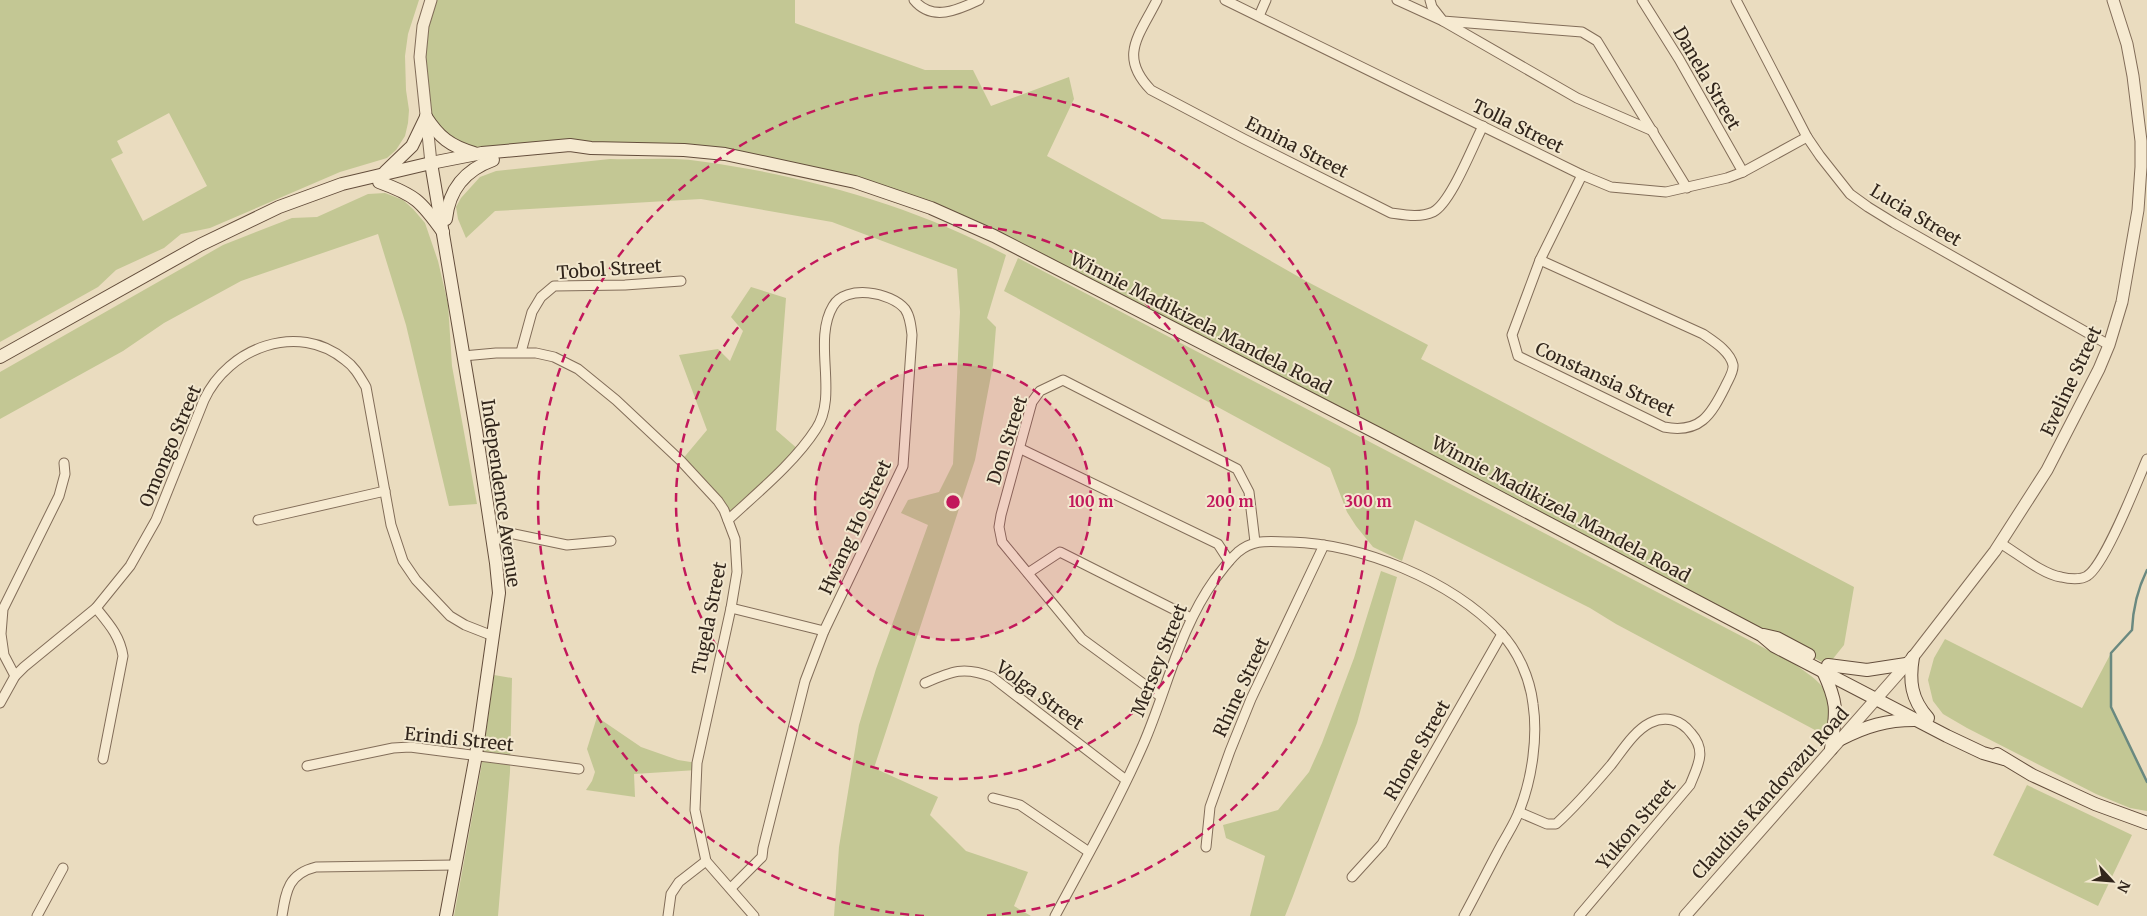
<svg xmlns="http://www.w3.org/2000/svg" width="2147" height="916" viewBox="0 0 2147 916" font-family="Merriweather,serif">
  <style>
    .green { fill: #c3c794; fill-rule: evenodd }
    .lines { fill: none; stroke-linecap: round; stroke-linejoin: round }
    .stream { stroke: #6a8980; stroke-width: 2.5 }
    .minor-casing { stroke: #826d59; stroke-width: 11 }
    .tertiary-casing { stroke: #826d59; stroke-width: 13 }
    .secondary-casing { stroke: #644e3c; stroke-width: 14 }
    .minor { stroke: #f6ead1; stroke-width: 9 }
    .tertiary { stroke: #f6ead1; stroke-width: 11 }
    .secondary { stroke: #f6ead1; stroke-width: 12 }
    .ring { fill: none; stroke: #c2185b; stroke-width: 2.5; stroke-dasharray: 9 6 }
    .labels { text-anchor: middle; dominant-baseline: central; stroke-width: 4; stroke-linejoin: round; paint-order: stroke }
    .street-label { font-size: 18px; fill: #32261c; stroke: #f2e7ce }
    .centre { fill: #c2185b; stroke: #f2e7ce; stroke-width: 2.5 }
    .ring-label { font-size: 15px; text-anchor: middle; font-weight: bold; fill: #c2185b; stroke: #f2e7ce; stroke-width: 4; stroke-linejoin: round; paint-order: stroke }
  </style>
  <rect width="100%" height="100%" fill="#eadcbf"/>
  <g class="green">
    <path d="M0,0H419L408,34L405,56L406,90L409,110L408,123L405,136L396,150L387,158L340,172L210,228L181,234L164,248L116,270L98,287L0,342ZM169,113L207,186L143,221L111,159L123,153L117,141Z"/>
    <polygon points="431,0 795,0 795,23 925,70 973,70 991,106 1069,77 1074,99 1047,156 1162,219 1203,222 1306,281 1428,345 1421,359 1854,587 1844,645 1828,665 1020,249 855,182 651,148 473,153 426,117 423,26"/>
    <path d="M610,159C639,160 669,157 698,161C804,175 911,205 1006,255L987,318L996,327L993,365L975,460L874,768L938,797L930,815L966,851L1028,872L1014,906L1031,916H834L839,847L859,725L876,669L928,525L901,513L908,500L939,492L953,464L960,312L957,269L832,222L701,199L495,211L466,238L458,219L456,207L461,198L480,177L496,171Z"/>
    <polygon points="385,193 403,200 413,209 425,223 438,261 448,304 452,366 477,504 449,506 406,325 378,234 241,281 164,323 123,351 0,419 0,372 223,245 292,218 317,217 368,194"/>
    <path d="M1018,258L1793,663C1832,690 1830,691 1828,737L1616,624L1590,608L1415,520L1402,561L1373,547L1356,526L1347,512L1330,468L1004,291Z"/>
    <polygon points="751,287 786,298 776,430 799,450 728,520 681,461 707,430 679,355 718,349 730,361 743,331 731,317"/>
    <polygon points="1381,571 1397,577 1357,723 1293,896 1285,916 1250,916 1265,856 1226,838 1223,825 1278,810 1309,772 1322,743 1354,658"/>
    <polygon points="1945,639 2082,708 2111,653 2111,707 2147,782 2147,811 2130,808 2096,794 1967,728 1943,714 1933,701 1928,680 1934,658"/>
    <polygon points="494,675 512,678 510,772 498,916 454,916 482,763"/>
    <polygon points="597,717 641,747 678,760 697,763 697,770 634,774 635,797 586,790 592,781 595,772 587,749"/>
    <polygon points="2027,785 2132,835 2098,906 1993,855"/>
  </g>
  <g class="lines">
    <path class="stream" d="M2147,570C2137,590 2133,608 2132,630L2111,653V707L2147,782"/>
    <defs>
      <g id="minor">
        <path d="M914,0C932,22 958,10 979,0"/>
        <path d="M1157,0C1139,36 1118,56 1151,90L1244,139L1391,213C1405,215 1420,218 1433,212C1451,203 1473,145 1483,126"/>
        <polyline points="1225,0 1582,175 1611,187 1666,192 1727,178 1743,172 1807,137"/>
        <polyline points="1397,0 1443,21 1577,98 1653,131"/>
        <polyline points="1430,0 1432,7 1443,21 1582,32 1597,41 1687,188"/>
        <polyline points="1642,0 1679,59 1743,172"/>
        <polyline points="1736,0 1807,137 1820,156 1850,194 1868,207 1894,223 2109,345"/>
        <polyline points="1259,16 1266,0"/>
        <path d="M1540,260L1703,334C1713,341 1730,351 1733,365C1734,372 1728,380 1725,387C1711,415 1700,434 1664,427L1518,356L1512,335Z"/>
        <polyline points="1540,260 1582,175"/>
        <polyline points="521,352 532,312 541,297 554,286 625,285 681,281"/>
        <polyline points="463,356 496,353 536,353 554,357 578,369 616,400 681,461 718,501 724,510 735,539 737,572 731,608 697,763 695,810 706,861 754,916"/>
        <polyline points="1021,449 1218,544 1229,561"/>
        <polyline points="258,520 385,491"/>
        <path d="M728,520C757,493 795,462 816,429C839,395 812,341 833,306C846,284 891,292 905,309C910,316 911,326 912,335L903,466L824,631L805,681L763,848L762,857L731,888"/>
        <polyline points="493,541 507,534 514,534 567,545 611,541"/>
        <path d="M2000,543C2017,553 2042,574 2061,577C2069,579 2081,580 2087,576C2105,565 2137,482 2147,459"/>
        <polyline points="1028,573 1060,552 1191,618"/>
        <path d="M96,608C109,624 120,636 123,656L103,759"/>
        <polyline points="731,608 824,631"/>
        <polyline points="15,676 4,655 1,634 3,609 59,496 65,474 64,463"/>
        <path d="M925,683C952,671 964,666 992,677L1126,780"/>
        <polyline points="1160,696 1082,639 1002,542 999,527 1001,515 1032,402 1040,391 1063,380 1237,469 1249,492 1255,542"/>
        <path d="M0,703L15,676L24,667L96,608L130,566L156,520L204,400C228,348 298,321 345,360C355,367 360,377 366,387L391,525L403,561L416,580L450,616L465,625L493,636"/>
        <polyline points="307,766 393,748 410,747 579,769"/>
        <polyline points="993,798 1020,805 1089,852"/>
        <path d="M1519,812L1547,824H1556C1576,806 1594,785 1611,765C1622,751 1634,731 1650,723C1666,715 1681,720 1691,733C1707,751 1698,765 1690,785L1579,916"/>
        <polyline points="1206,847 1210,807 1230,751 1251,699 1324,545"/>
        <polyline points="1352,877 1382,844 1502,634"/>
        <polyline points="37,916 63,868"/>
        <path d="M282,916C286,891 288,874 316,867L455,865"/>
        <polyline points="668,916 671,894 679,882 706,861"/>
        <path d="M1055,916C1085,860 1117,804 1143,745C1167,690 1179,629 1215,579C1222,570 1229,560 1238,552C1255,538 1270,542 1291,542C1362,544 1450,580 1500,632C1518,651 1530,678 1533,704C1538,737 1532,778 1520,809C1516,821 1508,833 1502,844C1489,868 1477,892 1464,916"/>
      </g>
      <g id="tertiary">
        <polyline points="431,0 423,26 420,57 431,163"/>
        <polyline points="1685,916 1913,657 1995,551 2047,470 2099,369 2109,345 2122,302 2138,210 2141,167 2141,141 2133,76 2127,44 2113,0"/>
      </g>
      <g id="secondary">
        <path d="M426,117C439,137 450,146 474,153"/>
        <polyline points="431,163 476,430 496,563 499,593 476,755 446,916"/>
        <polyline points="385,172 412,146 426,117"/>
        <path d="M379,182C415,195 421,201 443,232"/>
        <path d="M446,219C449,190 465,170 493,160"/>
        <polyline points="0,357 200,245 279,207 342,184 431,163 482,153 570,145 591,148 684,150 725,154 855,182 931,208 994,236 1379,434 1761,635 1774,646 1947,736 1983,753 2004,759"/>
        <polyline points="1764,635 1777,638 1809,655"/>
        <path d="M1913,657C1909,681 1911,699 1928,718"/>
        <polyline points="1828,665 1867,670 1906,664"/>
        <path d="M1823,671C1839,706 1836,711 1831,749"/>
        <path d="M1841,739C1866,726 1887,720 1914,720"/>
        <polyline points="1997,754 2032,775 2095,804 2147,823"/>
      </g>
    </defs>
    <use href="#minor" class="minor-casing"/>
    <use href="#tertiary" class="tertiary-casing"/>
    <use href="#secondary" class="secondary-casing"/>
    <use href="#minor" class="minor"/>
    <use href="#tertiary" class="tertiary"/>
    <use href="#secondary" class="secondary"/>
  </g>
  <circle cx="953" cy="502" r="138" fill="#c2185b" fill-opacity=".12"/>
  <g class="ring">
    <circle cx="953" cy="502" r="138"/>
    <circle cx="953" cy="502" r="277"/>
    <path d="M924 916A415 415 0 1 1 982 916"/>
  </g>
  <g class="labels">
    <g class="street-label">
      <text transform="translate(1707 78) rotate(60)">Danela Street</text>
      <text transform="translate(1518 126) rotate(26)">Tolla Street</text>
      <text transform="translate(1297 147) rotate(27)">Emina Street</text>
      <text transform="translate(1916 215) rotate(31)">Lucia Street</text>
      <text transform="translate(609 269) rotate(-4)">Tobol Street</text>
      <text transform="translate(1201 323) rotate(27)">Winnie Madikizela Mandela Road</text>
      <text transform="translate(1605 379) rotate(25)">Constansia Street</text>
      <text transform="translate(2071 381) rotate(-65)">Eveline Street</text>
      <text transform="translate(1007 440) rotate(-72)">Don Street</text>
      <text transform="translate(170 446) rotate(-67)">Omongo Street</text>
      <text transform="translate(501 493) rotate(82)">Independence Avenue</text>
      <text transform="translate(1561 509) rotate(28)">Winnie Madikizela Mandela Road</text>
      <text transform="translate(855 527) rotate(-65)">Hwang Ho Street</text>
      <text transform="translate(709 618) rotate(-79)">Tugela Street</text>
      <text transform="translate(1159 660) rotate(-68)">Mersey Street</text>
      <text transform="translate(1241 687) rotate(-65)">Rhine Street</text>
      <text transform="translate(1040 695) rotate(36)">Volga Street</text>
      <text transform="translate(459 739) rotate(6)">Erindi Street</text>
      <text transform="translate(1417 750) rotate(-60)">Rhone Street</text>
      <text transform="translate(1770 793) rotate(-48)">Claudius Kandovazu Road</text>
      <text transform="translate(1636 824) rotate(-50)">Yukon Street</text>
    </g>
  </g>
  <circle cx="953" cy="502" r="8" class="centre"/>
  <g class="ring-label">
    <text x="1091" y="507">100 m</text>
    <text x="1230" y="507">200 m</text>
    <text x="1368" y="507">300 m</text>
  </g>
  <g transform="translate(2112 881) rotate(116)" stroke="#f2e7ce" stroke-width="4" paint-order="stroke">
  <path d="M0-4L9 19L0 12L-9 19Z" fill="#32261c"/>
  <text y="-8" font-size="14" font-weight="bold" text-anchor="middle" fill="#32261c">N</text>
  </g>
</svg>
